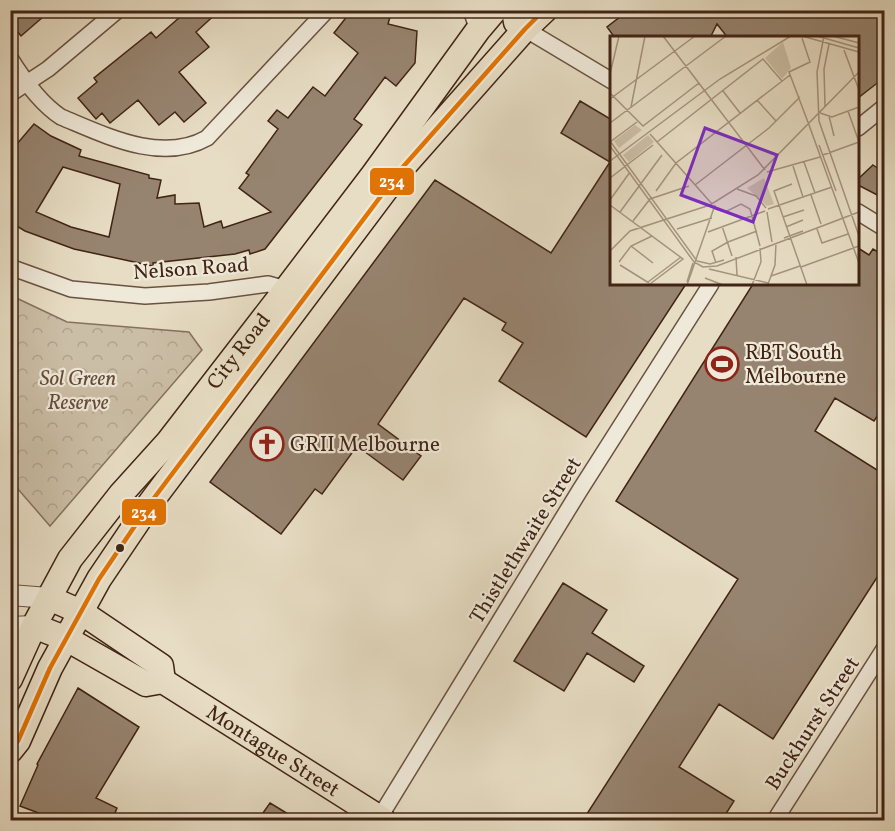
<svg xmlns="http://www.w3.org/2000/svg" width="895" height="831" font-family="Vollkorn,serif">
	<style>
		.forest { fill: url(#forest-crowns); stroke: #86715e; stroke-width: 1.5 }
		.building { fill: #978470; stroke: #412415; stroke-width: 1.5; fill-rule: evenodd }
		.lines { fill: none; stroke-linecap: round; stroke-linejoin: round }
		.minor-casing { stroke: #6a5241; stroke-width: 18 }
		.tertiary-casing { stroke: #6a5241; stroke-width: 22 }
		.primary-casing { stroke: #412415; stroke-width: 27 }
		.minor { stroke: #efe9d9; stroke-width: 15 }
		.tertiary { stroke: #efe9d9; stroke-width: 20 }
		.primary { stroke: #e7ddc4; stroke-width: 24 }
		.bus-1-casing { stroke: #efe9d9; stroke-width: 9 }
		.bus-1 { stroke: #e27403; stroke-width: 4.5 }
		.bus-dot { fill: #412415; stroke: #efe9d9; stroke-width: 2 }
		.labels { text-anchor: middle; stroke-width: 4.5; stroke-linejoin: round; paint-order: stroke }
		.street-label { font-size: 21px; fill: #412415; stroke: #efe9d9 }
		.poi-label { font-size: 21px; fill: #412415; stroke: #efe9d9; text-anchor: start }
		.park-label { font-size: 21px; font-style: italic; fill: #644a39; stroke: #efe9d9 }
		.inset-road { fill: none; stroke: #a5937e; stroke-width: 1.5 }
		.view { fill: #7b2cbf; fill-opacity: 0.15; stroke: #7b2cbf; stroke-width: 3 }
		.inset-edge { fill: none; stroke: #412415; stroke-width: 3 }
		.line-badge { stroke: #efe9d9; stroke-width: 2 }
		.badge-label { font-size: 16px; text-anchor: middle; font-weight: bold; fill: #fff }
	</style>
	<defs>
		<pattern id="forest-crowns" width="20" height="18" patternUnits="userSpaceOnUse" patternTransform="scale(1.5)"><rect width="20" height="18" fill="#cbbea6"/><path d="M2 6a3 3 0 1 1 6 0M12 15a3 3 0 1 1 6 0" fill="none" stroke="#b0a38e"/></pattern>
	</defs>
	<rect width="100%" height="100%" fill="#e7ddc4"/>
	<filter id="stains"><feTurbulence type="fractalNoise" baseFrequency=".00333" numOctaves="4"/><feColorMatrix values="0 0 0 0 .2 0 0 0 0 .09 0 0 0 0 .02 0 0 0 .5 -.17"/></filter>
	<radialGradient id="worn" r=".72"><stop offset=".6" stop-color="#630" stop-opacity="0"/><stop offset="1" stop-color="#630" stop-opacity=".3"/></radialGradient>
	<path class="forest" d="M10,295L67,322L189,332L202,350L50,526L11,481Z"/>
	<path class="building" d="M10,10H51L21,36L10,22Z
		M188,10H220L196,32L209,47L179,72L206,103L184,122L175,112L159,125L138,100L110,123L102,113L96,119L78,98L97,82L94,78L151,32L156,38Z
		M352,10H392L388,24L417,31L415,63L396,86L385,77L354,119L362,125L265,249L250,254L249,250L235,254L153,263V266L74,249L25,231L10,222V152L34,124L51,136L81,150L79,156L149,175V178L161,180L157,198L175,195V204L199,203L204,227L221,221L223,228L271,212L239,188L249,175L246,173L278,129L268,121L277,110L288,118L313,87L325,96L358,53L334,33ZM63,167L120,184L109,237L71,227L36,212Z
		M629,10H885V77L858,98V38H728L717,24L710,38H615L607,27Z
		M580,101L612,120V284H686L586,437L499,381L523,343L502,330L506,323L464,298L378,424L421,456L403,480L357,446L322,494L315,489L281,534L210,482L435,180L551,253L610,162L561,133Z
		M873,165L885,173V199L858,185V179Z
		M858,248L869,255L873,249L885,256V404L874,421L835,398L815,431L885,475V565L773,739L719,704L679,767L734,801L722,820H583L738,579L616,501L753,284H858Z
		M563,583L607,610L592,633L644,666L634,682L587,653L564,691L514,661Z
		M78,688L139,727L96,798L117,808L112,820H57L20,806L38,765L37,764Z
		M270,803L298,820H258Z"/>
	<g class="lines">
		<g class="minor-casing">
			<path id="minor" d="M471,10L478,30
				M525,29L612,81
				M10,58C23,79 41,104 61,117C105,135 161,164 207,138L327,10
				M10,94L48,69L118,10
				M858,128L884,107
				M858,212L884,228
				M10,267L71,289L145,296L209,292L268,284L293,291
				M378,820L580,490L711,284
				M775,820L884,649"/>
		</g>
		<g class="tertiary-casing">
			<path id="tertiary" d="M10,595L49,598
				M10,627L34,626"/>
		</g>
		<g class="primary-casing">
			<g id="primary">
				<path d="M514,10L516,22L525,29"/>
				<path d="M49,598L81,612L161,666L163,681"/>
				<path id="s1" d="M34,626L67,639L146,684L163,681L383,820"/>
				<path id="s2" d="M10,679L34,626L70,559L121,494L168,442L287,288L373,175L478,30L495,10"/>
				<path d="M10,751L18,741L50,668L99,579L151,502L402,168L525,29L545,10"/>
			</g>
		</g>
		<use href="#minor" class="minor"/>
		<use href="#tertiary" class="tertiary"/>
		<use href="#primary" class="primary"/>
		<g class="bus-1-casing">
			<path id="bus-1" d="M10,750L18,741L50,668L99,579L151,502L402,168L525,29L544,10"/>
		</g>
		<use href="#bus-1" class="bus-1"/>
	</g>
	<defs>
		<g id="stadium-ring" transform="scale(1.725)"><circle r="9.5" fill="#efe9d9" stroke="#8f2418" stroke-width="1.5"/><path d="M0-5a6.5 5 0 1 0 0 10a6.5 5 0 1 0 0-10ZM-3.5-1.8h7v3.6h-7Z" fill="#8f2418"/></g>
		<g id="church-ring" transform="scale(1.725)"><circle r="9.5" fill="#efe9d9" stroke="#8f2418" stroke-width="1.5"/><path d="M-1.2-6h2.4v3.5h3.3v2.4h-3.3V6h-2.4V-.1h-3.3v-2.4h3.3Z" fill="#8f2418"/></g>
	</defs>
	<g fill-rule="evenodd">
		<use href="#stadium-ring" x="722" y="364"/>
		<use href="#church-ring" x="267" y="444"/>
	</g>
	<circle class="bus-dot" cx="120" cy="548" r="5"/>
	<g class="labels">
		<g class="street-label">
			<text transform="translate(191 268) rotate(-4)" y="7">Nelson Road</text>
			<text dy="7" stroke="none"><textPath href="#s2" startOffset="402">City Road</textPath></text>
			<text transform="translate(525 540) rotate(-58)" y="7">Thistlethwaite Street</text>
			<text transform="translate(812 723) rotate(-57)" y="7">Buckhurst Street</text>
			<text dy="7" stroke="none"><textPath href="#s1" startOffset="274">Montague Street</textPath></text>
		</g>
		<g class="poi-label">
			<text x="745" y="359">RBT South<tspan x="745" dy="24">Melbourne</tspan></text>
			<text x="290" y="451">GRII Melbourne</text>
		</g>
		<g class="park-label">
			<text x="78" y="385">Sol Green<tspan x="78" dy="24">Reserve</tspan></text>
		</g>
	</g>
	<g transform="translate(610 36)">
		<rect width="249" height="249" fill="#e7ddc4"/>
		<path d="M173,6L181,32L172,43L155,22ZM25,89L32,94L9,112L4,105ZM38,99L44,106L19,126L13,119ZM154,142L164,168L157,170L137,152Z" fill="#cbbea6"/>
		<path class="inset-road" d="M53,0L155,134M192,0L249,16M207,0L249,12M214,0L207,36L209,85L249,200M223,0L249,7M192,2L200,26L179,36L199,89M234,14L249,54M0,38L9,0M113,55L130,77M0,57L33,90L89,47M0,63L85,0M147,64L166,85M215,70L214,33L219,8M21,71L35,0M238,75L249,106M210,77L222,81L249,71M219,80L224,100M0,87L116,0M199,89L249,227M40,98L102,168M0,105L87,225M0,106L27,86M47,106L153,23L172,45M209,109L226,155M0,110L84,226L93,231L107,230L249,176M213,119L249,106M0,125L110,43L181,0M194,126L205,157M183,130L193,161M157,136L210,121M0,142L43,109M182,148L164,155L197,249M85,149L159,92L190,61M127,153L146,160L156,172M46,155L66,127L180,39M201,159L211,188M0,164L20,136M0,169L73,223L40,248M105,173L115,176L131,168L140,173L150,210M158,173L222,151M10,176L52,119M157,176L162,206M173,181L194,174M23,185L40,163L79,150M112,190L122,220M176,191L193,184M67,193L102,182M207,193L212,207L238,198M98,196L155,175M174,202L193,195M118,206L147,195M21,210L43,227M0,215L20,195L100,169L148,139L249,36M126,221L127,239M87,225L100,228L114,224M9,226L21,210L42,200M106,227L102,215L118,206M10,229L39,247M191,231L249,210M99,233L158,247M161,240L190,230M95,242L113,249M38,246L71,221M77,246L83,227M158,248L165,229L166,207M77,249L105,169M142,249L151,226L150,212"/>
		<path class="view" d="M95,92L167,119L143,186L71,159Z"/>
		<rect width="249" height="249" class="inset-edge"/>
	</g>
	<g class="line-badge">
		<rect x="369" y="167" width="46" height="29" rx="6" fill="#e27403"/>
		<rect x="121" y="498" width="46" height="28" rx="6" fill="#e27403"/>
	</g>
	<g class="badge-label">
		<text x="392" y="187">234</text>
		<text x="144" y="518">234</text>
	</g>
	<rect width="895" height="831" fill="none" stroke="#e7ddc4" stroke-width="36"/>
	<rect x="12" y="12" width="871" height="807" fill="none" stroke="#412415" stroke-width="3"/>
	<rect x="18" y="18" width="859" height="795" fill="none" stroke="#412415" stroke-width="1.5"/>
	<rect width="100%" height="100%" filter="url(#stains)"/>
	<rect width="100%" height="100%" fill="url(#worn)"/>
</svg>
